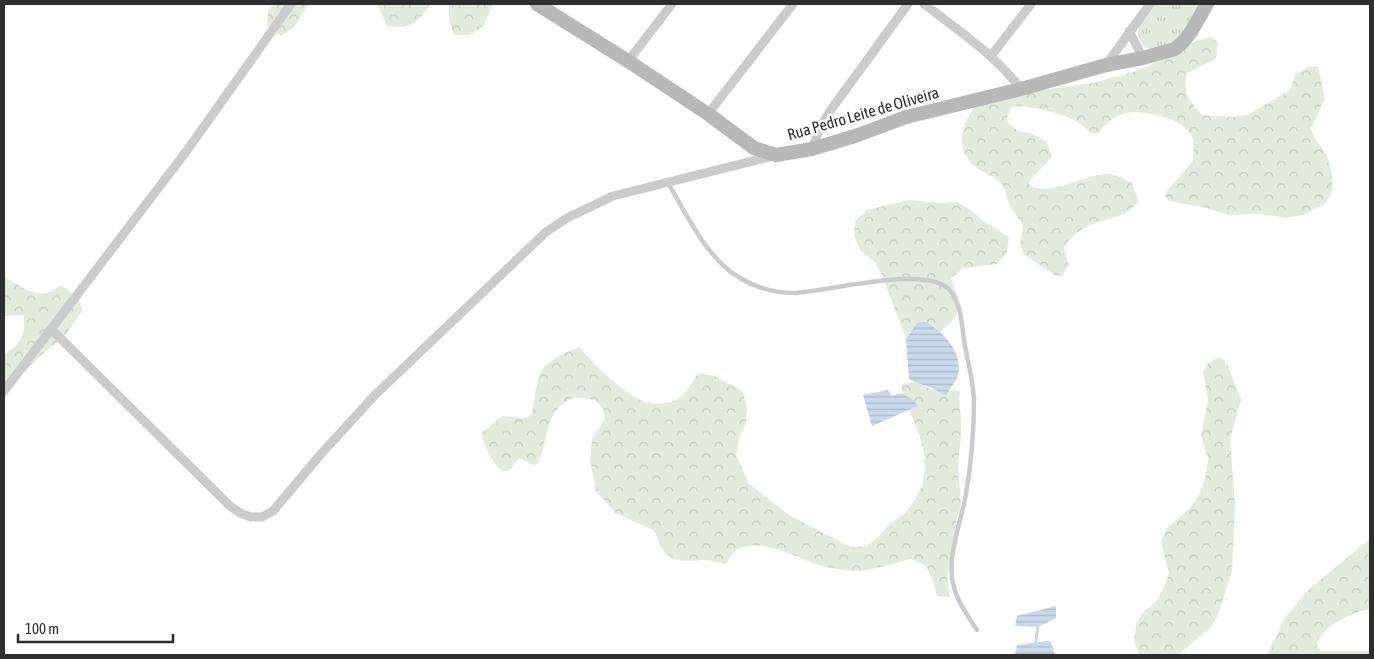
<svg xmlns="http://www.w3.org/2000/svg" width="1374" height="659" font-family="'Asap Condensed',sans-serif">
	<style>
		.grass { fill: url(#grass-tufts) }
		.forest { fill: url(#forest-crowns) }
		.water { fill: url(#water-rules) }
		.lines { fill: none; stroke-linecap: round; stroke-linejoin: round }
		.stream { stroke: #c9d8eb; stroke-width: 3 }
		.lane { stroke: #cbcbcb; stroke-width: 4.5 }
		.street { stroke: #cbcbcb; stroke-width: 9 }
		.secondary { stroke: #b8b8b8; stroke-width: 14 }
		.labels { text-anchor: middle; stroke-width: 5; stroke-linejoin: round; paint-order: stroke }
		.street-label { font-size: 16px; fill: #2e2e2e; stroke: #fff }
	</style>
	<defs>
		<pattern id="grass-tufts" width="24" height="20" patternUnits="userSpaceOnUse" patternTransform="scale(1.25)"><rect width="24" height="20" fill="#e2ebdc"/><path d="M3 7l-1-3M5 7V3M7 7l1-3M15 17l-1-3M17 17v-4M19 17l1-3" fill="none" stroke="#c2cabd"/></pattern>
		<pattern id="forest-crowns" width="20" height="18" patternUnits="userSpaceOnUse" patternTransform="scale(1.25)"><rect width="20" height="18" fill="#e2ebdc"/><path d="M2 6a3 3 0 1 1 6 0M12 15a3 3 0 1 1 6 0" fill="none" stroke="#c2cabd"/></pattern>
		<pattern id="water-rules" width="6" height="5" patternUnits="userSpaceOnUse" patternTransform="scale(1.25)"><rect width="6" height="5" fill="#c9d8eb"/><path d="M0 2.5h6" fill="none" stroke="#adbaca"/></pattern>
	</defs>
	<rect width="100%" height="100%" fill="#fff"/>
	<path class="grass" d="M1155,4H1204L1173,47L1151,51C1126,34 1142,22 1155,4Z"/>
	<path class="forest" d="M272,4H309L294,27L281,36L267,27L268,11Z
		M377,4H430C418,24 410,29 387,26Z
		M449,4H493L484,25L470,35H454L449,20Z
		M1212,37L1218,43L1216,59L1187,73C1183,94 1188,100 1202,115L1234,117L1249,114L1290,90L1295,75L1308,67L1318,66L1325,98L1311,128L1314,137L1327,156L1332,173V192L1325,204L1303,215L1286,218L1260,214L1229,215L1203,207L1169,201L1165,196L1167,191L1193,161C1193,154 1195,143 1192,137C1185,118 1139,108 1122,114C1112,118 1104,126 1097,134C1088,134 1082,123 1074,120C1055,111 1032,106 1012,106L1006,121L1018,131L1033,134L1047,142L1052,157L1030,180L1029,185C1049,198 1086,173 1109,174C1114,175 1120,177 1124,178L1125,180L1132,183L1139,202C1134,206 1129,211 1124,214C1101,223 1076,224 1064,248L1069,265L1062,276L1054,275L1024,254L1020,245L1023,224C1018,218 1013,211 1009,204C1007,199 1006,191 1003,186C998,177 982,173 974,166C955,150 961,124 975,107L1035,91L1093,83L1133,72L1148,66L1195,41Z
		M909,200L941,203L957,202L971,210L982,220L1009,237L1007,252L997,264L964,268L951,278C954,287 960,300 958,309C953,329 925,340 910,349L882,275L874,261L861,251L854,237L855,221L867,210Z
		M4,277C24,287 39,304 60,285L75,295L83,309L65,336L40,356L4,393V354C22,343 25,336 24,315L4,316Z
		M580,347C591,363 627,396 645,402C654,405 668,404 676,400C685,396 693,381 698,373L715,376L743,392L747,408L746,423L739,438L736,455L749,484L789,515L851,547L867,546L879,536L890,523L904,514L914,501L922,486L925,469L924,453L920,437L902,390V384L917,382L931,389L960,391C958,406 962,419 961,434C961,445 958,457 958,469C958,486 965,501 957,518L947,581L950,597L937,596L933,581L926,566L911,559C897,562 881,568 866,570C856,572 842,570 831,568C805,564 764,535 738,549C733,552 729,560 726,564C719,563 713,561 706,560C691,560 674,565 663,550C658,544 658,536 653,530L615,513L596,491L590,460L592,439L605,419L603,409L595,400L574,397C570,400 564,403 560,406C545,421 547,445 538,463L534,465L520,458C514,461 515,467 510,470C497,478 483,442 481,433L503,416L524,418L530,416C536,404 534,390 539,377C545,360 565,353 580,347Z
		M1218,358L1224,360L1228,366L1241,400L1230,439L1235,506L1232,571L1219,612L1212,626L1178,655H1139L1134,641L1136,625L1143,612L1156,602L1164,588L1169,573L1161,542L1167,528L1191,507L1200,493L1205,478L1208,459L1201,435L1208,400L1203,372L1208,363Z
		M1370,539V609C1354,611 1315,629 1317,648L1321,651H1370V655H1267L1285,618L1308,590Z"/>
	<path class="water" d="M925,322C943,331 963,352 958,375C957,381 949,388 947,395C941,394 937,390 932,388C924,385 917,383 909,379L906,340L917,323Z
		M888,390L892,396L901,393L913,400L918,406L872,426L863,395Z
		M1056,606V618L1038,627L1015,626L1017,616Z
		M1047,641L1051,642L1055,655H1015L1017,645Z"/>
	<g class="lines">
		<path class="stream" d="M1035,646L1038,627"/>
		<path class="lane" d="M668,183C686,213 706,257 737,276C754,287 774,293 794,293C827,292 933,262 952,293C961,307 962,324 964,340C967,359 973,380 974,400C974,430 971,464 966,494C961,522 947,556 953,583C956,600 968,616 977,630"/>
		<path class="street" d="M924,4C958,30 995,55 1021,89
			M1129,31L1143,58
			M991,56L1031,4
			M628,61L672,4
			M1106,65L1150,4
			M708,114L793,4
			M812,149L820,128L830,111L908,4
			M52,330L230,506L242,514L251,517H262L273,511L321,454L374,396L546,232L567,218L613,196L773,156
			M4,391L188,149L291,4"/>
		<path class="secondary" d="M537,4L628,61L708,114L754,148L776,155L812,149L858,135L906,117L1021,89L1106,65L1143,58L1175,49L1182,43L1191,32L1207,4"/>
	</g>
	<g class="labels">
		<g class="street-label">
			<text transform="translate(863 113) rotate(-16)" y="6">Rua Pedro Leite de Oliveira</text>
		</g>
	</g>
	<rect width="1374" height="659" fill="none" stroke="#2e2e2e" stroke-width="10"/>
	<path d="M18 634v8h155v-8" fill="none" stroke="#2e2e2e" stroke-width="2.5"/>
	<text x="25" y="634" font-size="15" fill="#2e2e2e" stroke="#ffffff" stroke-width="4" paint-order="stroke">100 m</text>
</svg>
